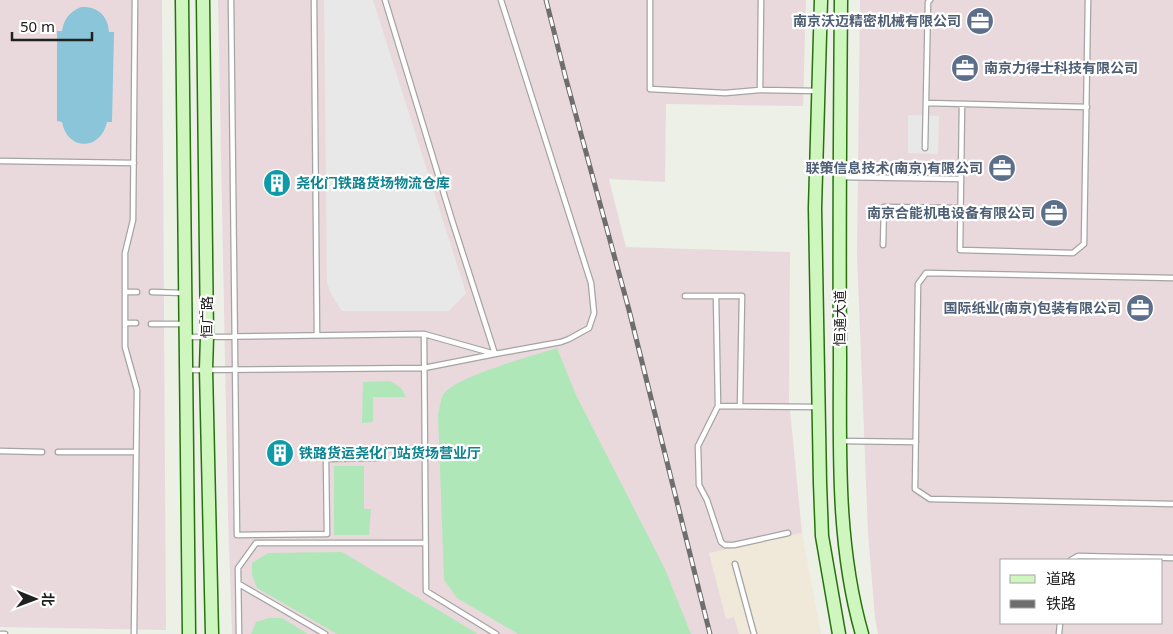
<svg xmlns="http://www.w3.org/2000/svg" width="1173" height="634" font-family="'Noto Sans','Noto Sans SC',sans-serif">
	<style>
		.commercial { fill: #f0e8d8 }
		.industrial { fill: #e9d9dc; fill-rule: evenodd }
		.grass { fill: #b0e7b9 }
		.pitch { fill: #8ac5da }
		.parking { fill: #e8e8e8 }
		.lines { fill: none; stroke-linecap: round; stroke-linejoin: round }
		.lane-casing { stroke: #a4a4a4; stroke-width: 7 }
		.secondary-casing { stroke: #24730b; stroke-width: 15 }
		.lane { stroke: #fff; stroke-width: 4.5 }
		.secondary { stroke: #cff6bf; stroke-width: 12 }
		.rail-casing { stroke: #6e6e6e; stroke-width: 5 }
		.rail { stroke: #fff; stroke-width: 3; stroke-dasharray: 9; stroke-linecap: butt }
		.labels { text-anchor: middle; stroke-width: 4.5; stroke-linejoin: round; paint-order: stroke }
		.service-label { font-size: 14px; font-weight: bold; fill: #4e5e75; stroke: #fff; text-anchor: end }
		.culture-label { font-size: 14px; font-weight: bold; fill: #0d838f; stroke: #fff; text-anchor: start }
		.street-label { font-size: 14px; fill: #202020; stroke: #fff }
	</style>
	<rect width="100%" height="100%" fill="#edf0e7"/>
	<path class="commercial" d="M802,533L821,634H739L734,617L726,619L709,553Z"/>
	<path class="industrial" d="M0,0H162L166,630L0,627Z
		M218,0H806L803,106L666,104L665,182L609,179L626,247L790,252L789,400L802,533L709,553L726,619L734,617L739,634H232L228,515Z
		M860,0H1173V634H878L875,618L868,533L857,255ZM1002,560H1162V623H1002Z"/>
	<path class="grass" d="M557,348L577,397L665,569L691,634H518L457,598L444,580L438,414C440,409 440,400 443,395C453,377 535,355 557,348Z
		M390,381L401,388L406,397H373V422L362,423L363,382Z
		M334,466H364V509H371L369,535H334Z
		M342,552L478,634H337L257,588L252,575V563L268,553Z
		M269,618H282L308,634H251L256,622Z"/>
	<path class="pitch" d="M81,7C98,6 108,16 109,32H114L112,122H107C101,151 67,151 62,122L57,121V31H62C64,19 69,12 81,7Z"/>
	<path class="parking" d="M324,0H373L466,293L449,311H342L331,294L327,282Z
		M908,115L939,116L938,154L908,153Z"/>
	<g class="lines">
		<g class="lane-casing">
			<path id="lane" d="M231,0L237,535L327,534L326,459L378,458
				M314,0L317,335
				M650,0V89L725,93L760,90L817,91
				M760,90L761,0
				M926,103L1087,107
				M962,104L960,250L1073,253L1084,244L1088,0
				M925,148L928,2L930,0
				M0,161L134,163
				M841,177L961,179
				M883,245L884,207L960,208
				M1173,278L926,273L918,284L915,489L930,499L1173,504
				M125,292H137
				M152,292L184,293
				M685,296H742L740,406
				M716,296L718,406L698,446L699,485L707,500L721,542L725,545H734L788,533
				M125,323H136
				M151,324H184
				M424,334L426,591L496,634
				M187,337L424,334L495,354L561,342L569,339L589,328L594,313L591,283L501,0
				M188,370L424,368L495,354L451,217L385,0
				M718,406L817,407
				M842,441L916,442
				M0,451L42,452
				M58,452H136
				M1071,560L1078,556L1173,558
				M735,564L754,634
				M239,584L325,634
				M0,634H5
				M134,634L137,390L125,347V253L133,220L135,0
				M239,634L238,568L256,543H424
				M1059,634L1060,623"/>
		</g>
		<g class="secondary-casing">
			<path id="secondary" d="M182,0L189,634
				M203,0L207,337L206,369L212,634
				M821,0L815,208L820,483L822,536L839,634
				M841,0C840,119 839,237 840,356C840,449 836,543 862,634"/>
		</g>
		<use href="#lane" class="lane"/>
		<use href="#secondary" class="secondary"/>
		<g class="rail-casing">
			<path id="rail" d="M546,0L566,79L629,310L710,634"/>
		</g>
		<use href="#rail" class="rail"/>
	</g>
	<defs>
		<g id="office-disc" transform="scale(1.4375)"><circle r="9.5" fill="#5c6f8a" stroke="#fff"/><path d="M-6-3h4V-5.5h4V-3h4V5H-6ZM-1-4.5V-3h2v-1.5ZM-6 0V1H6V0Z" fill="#fff"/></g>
		<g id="building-disc" transform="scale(1.4375)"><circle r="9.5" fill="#0f9aa8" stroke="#fff"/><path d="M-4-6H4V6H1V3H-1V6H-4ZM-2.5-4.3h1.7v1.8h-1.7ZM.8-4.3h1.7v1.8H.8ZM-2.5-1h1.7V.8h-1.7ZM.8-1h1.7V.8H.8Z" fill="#fff"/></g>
	</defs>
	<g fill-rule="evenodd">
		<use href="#office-disc" x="980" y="21"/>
		<use href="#office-disc" x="965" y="68"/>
		<use href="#office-disc" x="1002" y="168"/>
		<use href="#building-disc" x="277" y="183"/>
		<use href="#office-disc" x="1054" y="213"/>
		<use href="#office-disc" x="1140" y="308"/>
		<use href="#building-disc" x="280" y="453"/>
	</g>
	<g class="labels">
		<g class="service-label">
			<text x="961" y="26">南京沃迈精密机械有限公司</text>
			<text x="984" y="73" text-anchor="start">南京力得士科技有限公司</text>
			<text x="983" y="173">联策信息技术(南京)有限公司</text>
			<text x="1035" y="218">南京合能机电设备有限公司</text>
			<text x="1121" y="313">国际纸业(南京)包装有限公司</text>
		</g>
		<g class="culture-label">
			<text x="296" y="188">尧化门铁路货场物流仓库</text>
			<text x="299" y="458">铁路货运尧化门站货场营业厅</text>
		</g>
		<g class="street-label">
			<text transform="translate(207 317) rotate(-90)" y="5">恒广路</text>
			<text transform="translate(840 318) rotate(-90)" y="5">恒通大道</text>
		</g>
	</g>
	<rect x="1000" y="559" width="162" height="65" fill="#ffffff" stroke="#a6a6a6"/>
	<rect x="1010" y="575" width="25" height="8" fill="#cff6bf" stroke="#a6a6a6"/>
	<text x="1046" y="584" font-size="15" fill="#202020">道路</text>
	<rect x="1010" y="600" width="25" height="8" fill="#6e6e6e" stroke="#a6a6a6"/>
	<text x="1046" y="609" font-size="15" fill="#202020">铁路</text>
	<g transform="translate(35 599) rotate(91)" stroke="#ffffff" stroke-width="4" paint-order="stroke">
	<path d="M0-4L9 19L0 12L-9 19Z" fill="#202020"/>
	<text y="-8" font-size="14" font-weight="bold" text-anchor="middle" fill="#202020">北</text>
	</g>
	<path d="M12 32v8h80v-8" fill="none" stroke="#202020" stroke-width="2.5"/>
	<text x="20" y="32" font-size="15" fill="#202020" stroke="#ffffff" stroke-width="4" paint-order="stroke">50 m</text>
</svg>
